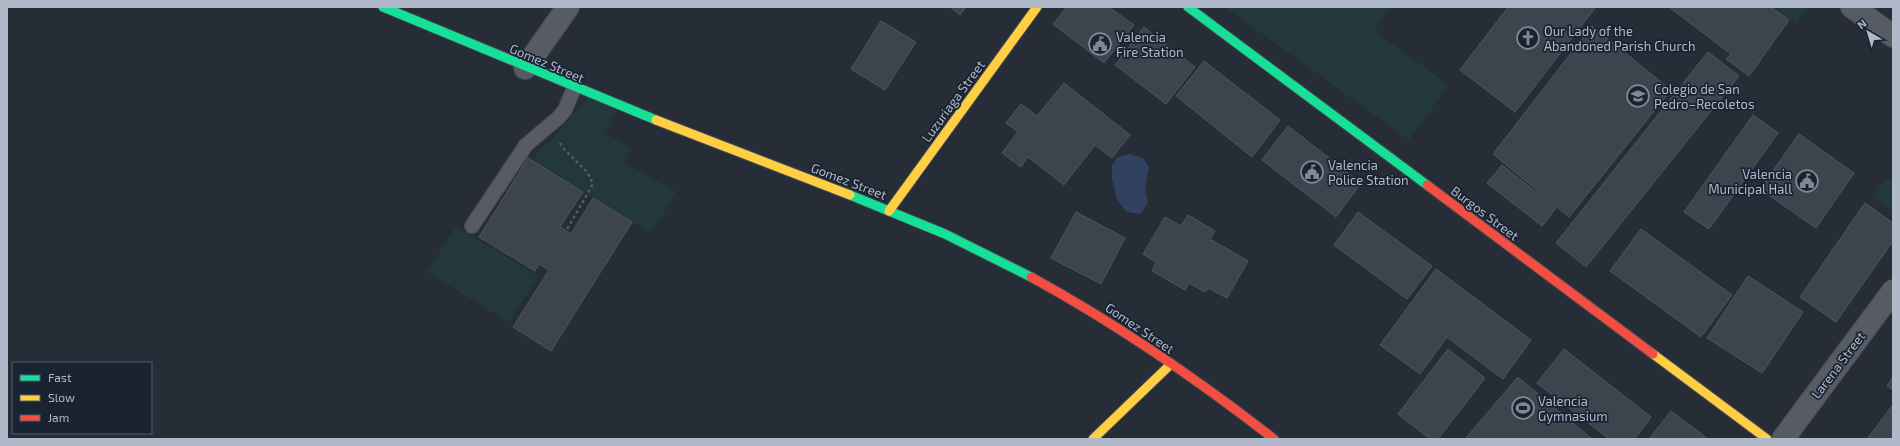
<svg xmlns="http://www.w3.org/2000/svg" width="1900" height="446" font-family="'Exo 2',sans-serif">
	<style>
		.green { fill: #23383d }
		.water { fill: #304260 }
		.building { fill: #3e444d; stroke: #4f555f }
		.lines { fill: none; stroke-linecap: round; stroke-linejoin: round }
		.lane-casing { stroke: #444850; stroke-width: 16 }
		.street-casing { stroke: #444850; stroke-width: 24 }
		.fast-casing { stroke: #444850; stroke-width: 11 }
		.slow-casing { stroke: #444850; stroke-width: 11 }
		.jam-casing { stroke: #444850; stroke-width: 11 }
		.path { stroke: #545b62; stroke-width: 2.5; stroke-dasharray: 3 3; stroke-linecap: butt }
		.lane { stroke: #575c64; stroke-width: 14 }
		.street { stroke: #575c64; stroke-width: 22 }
		.fast { stroke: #16e098; stroke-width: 9 }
		.slow { stroke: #ffcf43; stroke-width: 9 }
		.jam { stroke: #f24e42; stroke-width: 9 }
		.labels { text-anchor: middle; stroke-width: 3.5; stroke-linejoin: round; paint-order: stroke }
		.poi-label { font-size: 13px; fill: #b0b9c9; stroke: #1a2332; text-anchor: start }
		.street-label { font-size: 13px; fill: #b0b9c9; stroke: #1a2332 }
	</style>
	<rect width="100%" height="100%" fill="#262d37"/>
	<path class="green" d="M1225,7H1391L1374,31L1449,85L1409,140Z
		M1774,7H1808L1796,24Z
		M590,95L619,107L604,132L631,148L624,162L676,192L651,233L533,160L542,147L550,141Z
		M1893,177V212L1874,198C1878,188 1883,182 1893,177Z
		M456,226L538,276L509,322L427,272Z"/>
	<path class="water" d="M1130,154L1143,158L1149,167L1145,189L1148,203L1140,214L1127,212L1117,200L1112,179V165L1118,157Z"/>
	<path class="building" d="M950,7H966L960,15Z
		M1067,7H1109L1134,25L1104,63L1053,24Z
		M1508,7H1596L1515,112L1460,70Z
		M1669,7H1771L1789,20L1749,76L1726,59L1731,54Z
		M881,21L916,42L885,90L851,69Z
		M1592,26L1671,90L1569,217L1493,154Z
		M1144,27L1195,67L1166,104L1115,65Z
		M1708,52L1739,76L1586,267L1556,243Z
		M1204,61L1280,120L1252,157L1176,96Z
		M1064,83L1130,135L1112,158L1095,145L1064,185L1028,157L1021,167L1002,153L1018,132L1006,123L1021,104L1037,116Z
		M1753,115L1778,133L1709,229L1684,212Z
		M1288,126L1361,183L1336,217L1262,160Z
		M1799,134L1854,173L1816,228L1760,189Z
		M528,158L583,192L560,227L571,234L593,198L632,222L551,351L513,327L549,270L539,264L535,271L479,237Z
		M1502,165L1556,208L1542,226L1487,183Z
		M1865,203L1893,223V241L1836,322L1800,297Z
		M1076,212L1125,238L1101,284L1051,258Z
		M1358,212L1432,266L1407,299L1334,245Z
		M1188,215L1215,231L1210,239L1248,261L1227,298L1208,288L1205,292L1189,283L1185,290L1152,271L1156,262L1143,254L1165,217L1181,226Z
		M1641,229L1732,295L1701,337L1610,271Z
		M1436,269L1531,340L1503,379L1447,337L1420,374L1380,345Z
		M1748,276L1803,312L1762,373L1707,338Z
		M1448,349L1485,378L1438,439H1430L1398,414Z
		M1564,349L1651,417L1635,439H1609L1537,383Z
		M1518,377L1592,439H1465Z
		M1893,377V390L1887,386Z
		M1892,406L1893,439H1867Z
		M1671,411L1708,439H1649Z"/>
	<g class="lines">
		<g class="lane-casing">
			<path id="lane" d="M472,226L526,145L558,118L565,110L574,88"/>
		</g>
		<g class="street-casing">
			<path id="street" d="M1852,7L1893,36
				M525,68L568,7
				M1783,439L1893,291"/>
		</g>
		<g class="fast-casing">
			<path id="fast" d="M383,7L656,120
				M1188,7L1427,185
				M850,195L945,234L1031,277"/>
		</g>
		<g class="slow-casing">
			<path id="slow" d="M656,120L850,195
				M889,211L1037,7
				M1653,354L1767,439
				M1093,439L1171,364"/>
		</g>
		<g class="jam-casing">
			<path id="jam" d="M1427,185L1653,354
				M1031,277C1117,324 1197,379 1274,439"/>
		</g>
		<path class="path" d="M560,143L562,147L588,173L593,184L566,231"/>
		<use href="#lane" class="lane"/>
		<use href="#street" class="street"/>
		<use href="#fast" class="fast"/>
		<use href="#slow" class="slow"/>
		<use href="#jam" class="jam"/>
	</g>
	<defs>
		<g id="church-ring" transform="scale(1.15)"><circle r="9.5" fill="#1a2332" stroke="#808896" stroke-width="1.5"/><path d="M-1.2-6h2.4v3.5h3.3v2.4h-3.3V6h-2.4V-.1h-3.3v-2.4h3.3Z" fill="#808896"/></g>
		<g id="civic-ring" transform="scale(1.15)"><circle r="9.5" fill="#1a2332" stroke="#808896" stroke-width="1.5"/><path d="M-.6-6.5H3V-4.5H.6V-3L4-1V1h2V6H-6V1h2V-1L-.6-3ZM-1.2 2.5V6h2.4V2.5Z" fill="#808896"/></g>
		<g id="school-ring" transform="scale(1.15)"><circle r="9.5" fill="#1a2332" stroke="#808896" stroke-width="1.5"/><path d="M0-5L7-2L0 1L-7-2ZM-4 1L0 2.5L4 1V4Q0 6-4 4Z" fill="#808896"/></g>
		<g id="stadium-ring" transform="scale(1.15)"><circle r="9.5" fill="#1a2332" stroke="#808896" stroke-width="1.5"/><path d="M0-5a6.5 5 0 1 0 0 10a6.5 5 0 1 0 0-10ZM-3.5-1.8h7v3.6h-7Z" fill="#808896"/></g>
	</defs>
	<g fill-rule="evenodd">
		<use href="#church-ring" x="1528" y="38"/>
		<use href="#civic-ring" x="1100" y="44"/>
		<use href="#school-ring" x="1638" y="96"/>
		<use href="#civic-ring" x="1312" y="172"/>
		<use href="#civic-ring" x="1807" y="181"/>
		<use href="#stadium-ring" x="1523" y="408"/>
	</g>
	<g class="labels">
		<g class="poi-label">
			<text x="1544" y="36">Our Lady of the<tspan x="1544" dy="15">Abandoned Parish Church</tspan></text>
			<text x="1116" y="42">Valencia<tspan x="1116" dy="15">Fire Station</tspan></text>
			<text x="1654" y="94">Colegio de San<tspan x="1654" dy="15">Pedro–Recoletos</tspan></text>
			<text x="1328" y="170">Valencia<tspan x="1328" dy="15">Police Station</tspan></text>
			<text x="1792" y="179" text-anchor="end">Valencia<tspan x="1792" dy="15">Municipal Hall</tspan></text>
			<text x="1538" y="406">Valencia<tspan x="1538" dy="15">Gymnasium</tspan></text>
		</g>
		<g class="street-label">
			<text transform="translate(547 63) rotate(23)" y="5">Gomez Street</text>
			<text transform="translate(953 101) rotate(-54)" y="5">Luzuriaga Street</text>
			<text transform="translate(849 181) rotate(21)" y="5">Gomez Street</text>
			<text transform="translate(1485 213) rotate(37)" y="5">Burgos Street</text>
			<text transform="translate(1140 328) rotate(34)" y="5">Gomez Street</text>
			<text transform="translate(1838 365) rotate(-53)" y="5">Larena Street</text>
		</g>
	</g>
	<rect width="1900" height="446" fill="none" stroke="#b0b9c9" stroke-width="16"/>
	<rect x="12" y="362" width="140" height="72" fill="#1a2332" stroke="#565f6e"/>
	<rect x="20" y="375" width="20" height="6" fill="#16e098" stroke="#565f6e"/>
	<text x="48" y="382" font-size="12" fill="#b0b9c9">Fast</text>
	<rect x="20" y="395" width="20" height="6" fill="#ffcf43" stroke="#565f6e"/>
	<text x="48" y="402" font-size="12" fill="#b0b9c9">Slow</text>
	<rect x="20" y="415" width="20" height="6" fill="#f24e42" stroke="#565f6e"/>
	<text x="48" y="422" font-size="12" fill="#b0b9c9">Jam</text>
	<g transform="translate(1868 32) rotate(322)" stroke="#1a2332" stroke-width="3" paint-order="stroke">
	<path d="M0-3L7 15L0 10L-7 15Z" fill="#b0b9c9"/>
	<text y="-6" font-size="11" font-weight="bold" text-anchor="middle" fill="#b0b9c9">N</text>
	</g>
</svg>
